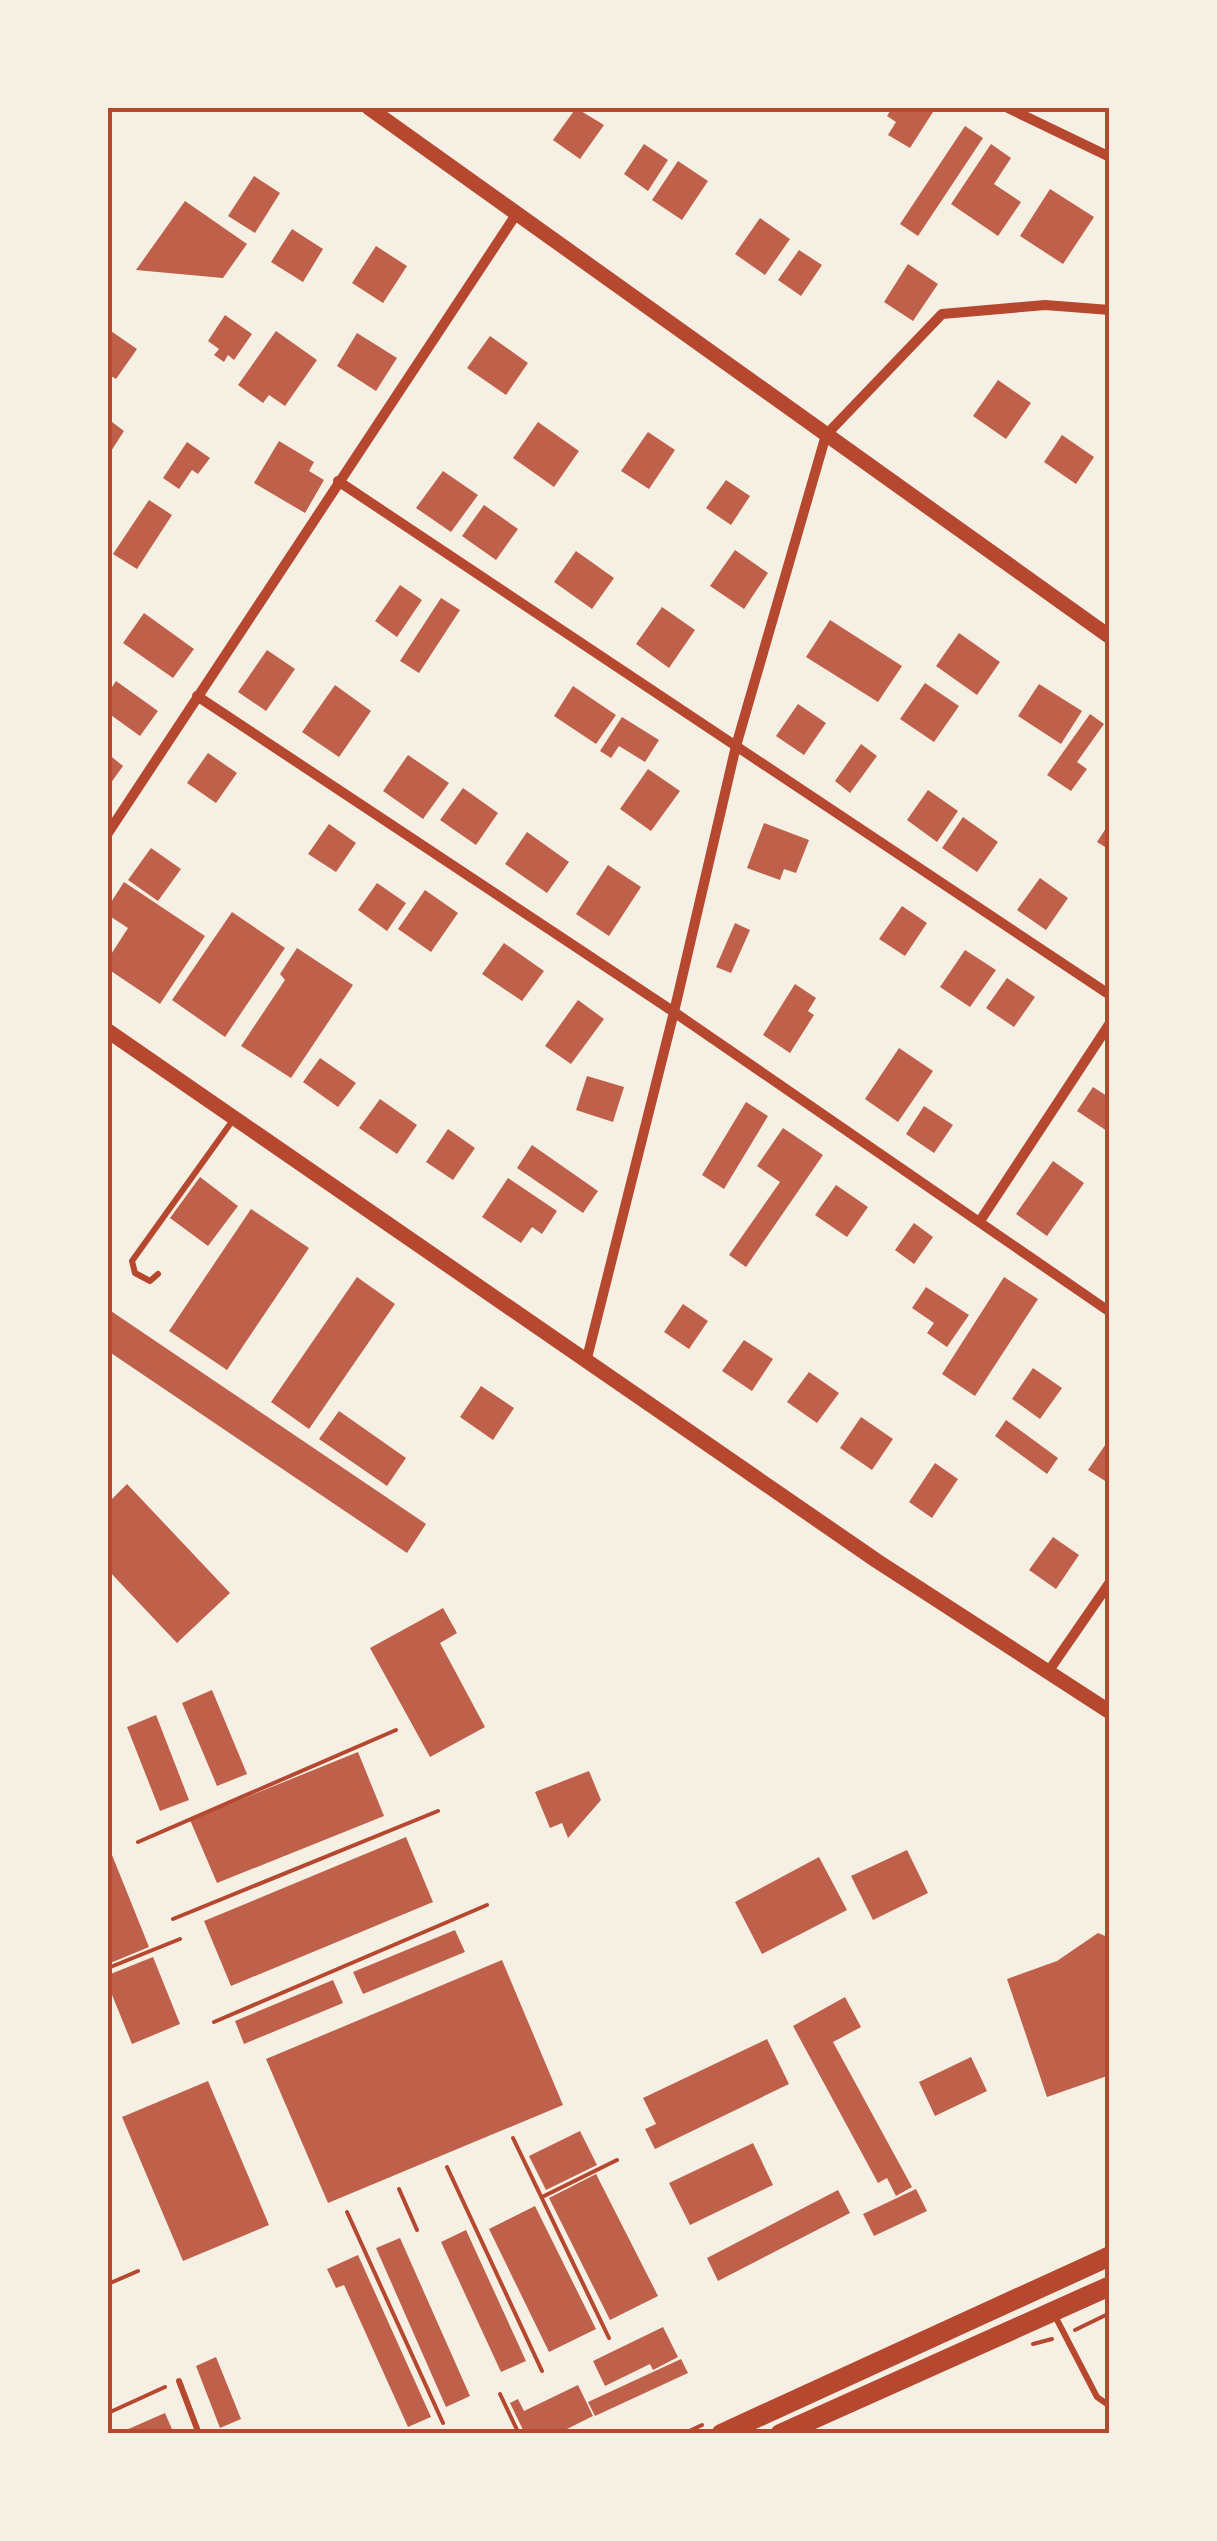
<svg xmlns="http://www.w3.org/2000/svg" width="1217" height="2541" font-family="'PT Sans',sans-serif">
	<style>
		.building { fill: #bf614a }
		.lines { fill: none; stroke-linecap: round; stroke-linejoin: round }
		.path { stroke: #b5482f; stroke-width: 4 }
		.service { stroke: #b5482f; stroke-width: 6 }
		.minor { stroke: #b5482f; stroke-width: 10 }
		.tertiary { stroke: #b5482f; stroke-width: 15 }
		.primary { stroke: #b5482f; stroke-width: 20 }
		.neatline { fill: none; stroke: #b5482f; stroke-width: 4 }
	</style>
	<rect width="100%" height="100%" fill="#f6efe4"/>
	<path class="building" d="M576,108L604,125L580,159L553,140Z
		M892,108H926L933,112L910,148L888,135L896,122L887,116Z
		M965,126L983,138L918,236L900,224Z
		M644,144L668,160L648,191L624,174Z
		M991,144L1011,158L994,184L1021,202L998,236L951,204Z
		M678,161L708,181L682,220L652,200Z
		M254,176L280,193L255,233L228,216Z
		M1050,189L1094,217L1063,264L1020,236Z
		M185,201L247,244L223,278L136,270Z
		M760,218L790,239L765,275L735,254Z
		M292,229L323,249L303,282L271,262Z
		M376,246L407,266L383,303L352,283Z
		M799,250L822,265L801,296L778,280Z
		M908,264L938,284L913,321L884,302Z
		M225,315L252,334L234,360L228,355L224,362L214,355L219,349L208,341Z
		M108,329L137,349L116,379L108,374Z
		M276,331L317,360L285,406L269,395L263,403L238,385Z
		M357,333L397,358L376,391L337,366Z
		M490,336L528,363L506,395L467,368Z
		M998,380L1031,403L1006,439L973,416Z
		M108,419L124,431L108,456Z
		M538,422L579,451L554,487L513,458Z
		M648,432L675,450L649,489L621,471Z
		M1062,435L1094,457L1076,484L1044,462Z
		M279,441L314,462L309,471L324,480L305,513L254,483Z
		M187,442L210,458L198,474L192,470L179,489L163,478Z
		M443,471L478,495L451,532L416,508Z
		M726,480L750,496L731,525L706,508Z
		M149,500L172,515L137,569L113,554Z
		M484,505L518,529L496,560L462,536Z
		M735,550L768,573L744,609L710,586Z
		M576,551L614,578L592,609L554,582Z
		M400,585L422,600L397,637L375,621Z
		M441,598L460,610L419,673L400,661Z
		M662,607L695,630L669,668L636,644Z
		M144,613L194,649L173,678L123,643Z
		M830,620L902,666L878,702L806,657Z
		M959,633L1000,662L977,695L936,666Z
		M267,650L295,669L266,711L238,692Z
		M116,681L158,711L140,736L108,713V693Z
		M925,683L959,706L934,742L900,719Z
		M1039,684L1082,711L1061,744L1018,716Z
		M335,685L371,711L339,757L302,732Z
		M573,686L616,715L596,744L554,716Z
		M798,704L826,723L804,755L776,736Z
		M1090,714L1104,724L1077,762L1087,769L1071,791L1047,775Z
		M622,717L659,740L645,762L619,746L611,758L600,751Z
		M861,744L877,756L850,793L835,781Z
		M208,753L237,773L216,803L187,783Z
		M108,754L123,766L108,787Z
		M408,755L449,783L423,819L383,791Z
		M648,769L680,791L651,831L620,809Z
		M463,788L498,813L476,845L440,820Z
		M928,790L958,811L937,842L907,820Z
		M963,817L998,842L977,872L942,848Z
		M1110,822V850L1097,842Z
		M764,823L809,840L796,873L784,869L780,880L747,868Z
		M329,824L356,843L336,872L308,854Z
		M527,832L569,862L547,893L505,864Z
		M151,848L181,869L158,901L128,880Z
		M608,865L641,887L609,936L576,914Z
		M1040,878L1068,898L1046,930L1017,910Z
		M124,882L205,936L160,1004L108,969V959L128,928L108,915V907Z
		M377,883L406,903L387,931L358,910Z
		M425,890L458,913L431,952L398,929Z
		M902,906L927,923L905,956L879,939Z
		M232,912L285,948L225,1037L172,1000Z
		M735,923L750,930L731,973L716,967Z
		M504,943L544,971L522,1001L482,974Z
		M297,948L353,985L291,1078L241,1046L285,980L280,974Z
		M965,950L996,970L970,1007L940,987Z
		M1007,978L1035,997L1014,1027L986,1008Z
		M795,984L816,998L808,1011L814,1015L790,1053L763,1035Z
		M578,1000L604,1019L571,1064L545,1046Z
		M899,1048L933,1071L898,1122L865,1099Z
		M320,1058L356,1083L338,1107L303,1082Z
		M587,1076L624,1087L613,1122L576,1110Z
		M1093,1087L1110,1098V1133L1077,1111Z
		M380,1099L417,1125L397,1154L359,1128Z
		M746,1102L768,1116L724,1189L702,1175Z
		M924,1106L953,1125L934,1153L906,1134Z
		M783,1128L823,1155L746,1267L729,1255L780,1182L757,1166Z
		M448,1129L475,1148L453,1180L426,1162Z
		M532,1145L598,1191L583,1213L517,1168Z
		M1053,1161L1084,1183L1047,1236L1016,1214Z
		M200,1177L238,1206L208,1246L170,1218Z
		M508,1178L557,1211L542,1234L532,1227L521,1243L482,1217Z
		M836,1185L868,1207L847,1237L815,1215Z
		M251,1209L309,1248L227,1370L169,1331Z
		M914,1223L933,1237L914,1264L895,1250Z
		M357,1277L395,1304L309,1429L271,1402Z
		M1004,1277L1038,1299L975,1396L942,1374Z
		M926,1287L969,1315L947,1347L927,1333L934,1323L912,1308Z
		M683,1304L708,1321L689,1349L664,1332Z
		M108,1309L426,1524L407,1553L108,1351Z
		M744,1340L773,1359L752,1391L722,1371Z
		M1033,1368L1062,1388L1040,1419L1012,1399Z
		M809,1372L839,1393L817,1423L787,1402Z
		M481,1386L514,1408L493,1440L460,1417Z
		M339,1411L406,1458L387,1486L319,1439Z
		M861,1417L893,1439L872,1470L840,1448Z
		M1006,1420L1058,1458L1047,1474L995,1436Z
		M1110,1438V1484L1088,1470Z
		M935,1463L958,1479L932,1518L909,1502Z
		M127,1484L230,1593L177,1643L108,1570V1503Z
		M1053,1537L1079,1555L1056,1589L1029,1570Z
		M443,1608L457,1633L440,1643L485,1727L430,1757L370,1648Z
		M212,1690L247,1774L217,1786L182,1703Z
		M156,1715L189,1800L160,1811L127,1727Z
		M358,1752L384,1816L217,1883L190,1820Z
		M589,1771L601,1800L568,1838L562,1823L550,1828L535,1792Z
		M406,1837L433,1902L231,1986L204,1921Z
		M108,1845L149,1947L108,1964Z
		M907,1850L928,1893L873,1920L851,1876Z
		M819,1857L847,1910L762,1954L735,1902Z
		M455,1930L465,1952L363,1994L353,1972Z
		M1098,1933L1110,1938V2075L1047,2097L1007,1979L1057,1961Z
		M153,1957L180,2024L132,2044L108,1985V1975Z
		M502,1960L563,2105L328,2203L266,2059Z
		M333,1980L343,2003L244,2044L235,2021Z
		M845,1997L861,2027L833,2042L912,2187L896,2196L887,2178L878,2183L793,2026Z
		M767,2039L789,2084L655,2149L645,2129L656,2124L643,2098Z
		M971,2057L987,2091L935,2116L919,2082Z
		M208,2081L269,2225L183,2261L122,2117Z
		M580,2131L597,2165L546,2190L529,2156Z
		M753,2143L773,2185L690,2225L669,2183Z
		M596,2174L658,2296L610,2320L549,2198Z
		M916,2189L927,2211L874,2236L863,2214Z
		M838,2190L850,2213L718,2281L707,2258Z
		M535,2206L596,2329L549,2352L489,2229Z
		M466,2230L526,2361L501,2372L441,2242Z
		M400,2238L470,2396L446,2407L376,2248Z
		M358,2255L431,2417L408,2427L344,2285L336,2288L327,2269Z
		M663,2327L678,2357L653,2370L650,2364L605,2386L593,2361Z
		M216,2357L241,2419L220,2428L196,2366Z
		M681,2359L688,2373L595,2416L588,2402Z
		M578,2385L593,2416L557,2434H525L510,2403L518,2399L524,2411Z
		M165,2413L174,2434H117Z"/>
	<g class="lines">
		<path class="path" d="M138,1842L396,1730
			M173,1919L438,1811
			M108,1968L180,1939
			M214,2022L487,1905
			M513,2138L609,2338
			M447,2167L542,2371
			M399,2189L417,2230
			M542,2197L617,2160
			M347,2212L443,2423
			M108,2284L138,2271
			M1075,2330L1110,2313
			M1033,2344L1052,2339
			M500,2394L519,2434
			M108,2413L165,2387
			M683,2434L702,2425"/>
		<path class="service" d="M158,1274L150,1281L135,1273L132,1261L233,1120
			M1054,2314L1097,2397L1110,2406
			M179,2381L199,2434"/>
		<path class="minor" d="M1008,108L1110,157
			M338,481L1110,995
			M197,696L674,1012L1110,1312
			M108,833L517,213
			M980,1221L1110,1023
			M586,1362L674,1012L736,746L826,435L942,314L1045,305L1110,310
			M1048,1672L1110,1582"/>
		<path class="tertiary" d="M369,108L1110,637
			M108,1031L877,1561L1110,1712"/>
		<path class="primary" d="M721,2434L1110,2256
			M780,2434L1110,2286"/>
	</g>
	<rect width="1217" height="2541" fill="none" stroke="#f6efe4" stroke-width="220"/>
	<rect x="110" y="110" width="997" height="2321" class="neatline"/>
</svg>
